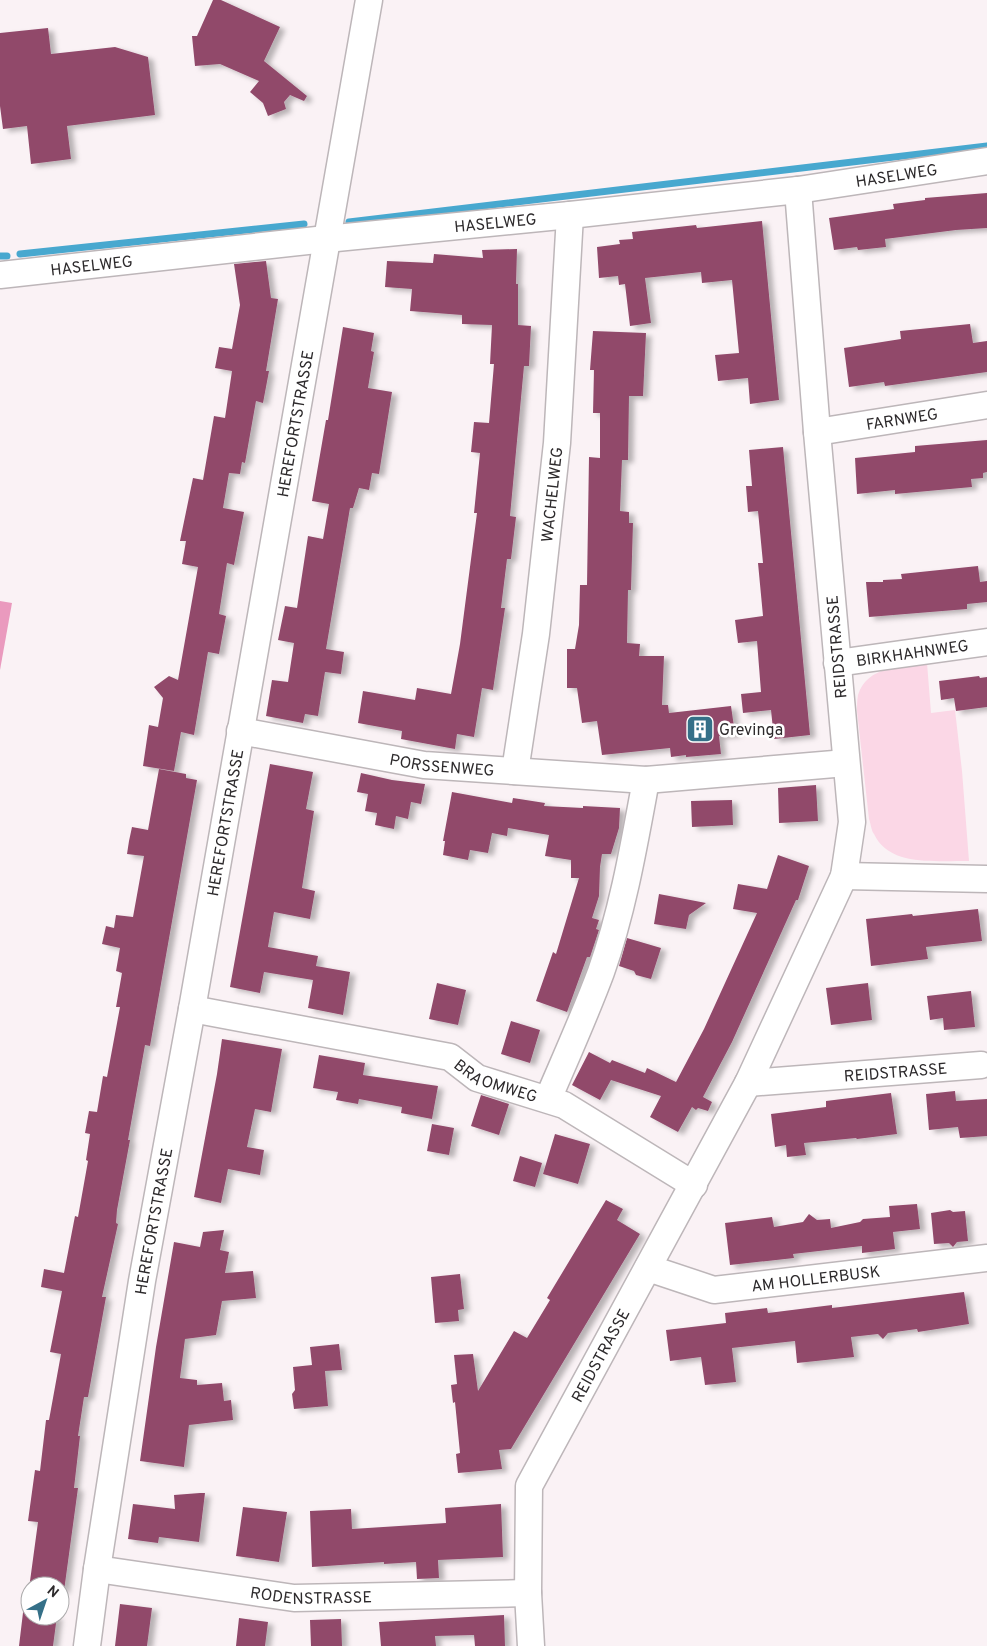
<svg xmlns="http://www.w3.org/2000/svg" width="987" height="1646" font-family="Overpass,sans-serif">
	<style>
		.green { fill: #fbd7e6 }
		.forest { fill: #ea9abe }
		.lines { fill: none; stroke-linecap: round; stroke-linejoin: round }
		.stream { stroke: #48a8cf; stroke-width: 7 }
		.building { fill: #91496b; filter: url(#shadow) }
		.street-casing { stroke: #bdb6b9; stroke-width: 29 }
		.street { stroke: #fff; stroke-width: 26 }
		.labels { text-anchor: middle; stroke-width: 5; stroke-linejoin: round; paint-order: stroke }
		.street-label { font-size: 16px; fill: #2d2a2c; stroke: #fff }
		.poi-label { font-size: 16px; fill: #2d2a2c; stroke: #fff; text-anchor: start }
	</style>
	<defs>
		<filter id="shadow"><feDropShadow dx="5.5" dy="3" stdDeviation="2.5" flood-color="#0004"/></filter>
	</defs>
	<rect width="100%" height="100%" fill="#faf2f5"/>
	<path class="green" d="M927,663L931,713L955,710L962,771L969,861C938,860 890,868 874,834C871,830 871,824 869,819L857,711C857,706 857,700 858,695C867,666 902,666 927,663Z"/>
	<path class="forest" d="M0,601L12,603L0,670Z"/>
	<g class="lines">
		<path class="stream" d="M349,222L987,146
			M20,254L304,224
			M0,256H7"/>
	</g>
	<path class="building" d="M213,0H221L280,27L264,61L307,96L304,101L290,95L284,102L286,109L268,116L263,103L250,92L259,81L220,64L195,66L192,36H197Z
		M48,28L51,54L115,47L148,57L155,115L67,126L71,159L31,164L27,126L3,129L0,106V33Z
		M987,193V228L956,230L885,239L886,247L858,250L857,247L834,250L829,218L894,209L893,204L925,200V198Z
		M762,221L779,400L750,404L748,378L718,381L715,355L739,353L732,280L702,283L701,272L645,278L651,323L630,326L625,284L619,285L618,276L599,278L597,247L620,244L619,240L633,239L632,232L696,225L697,228Z
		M517,249L516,284H518V325L531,326L529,366H524L510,516L516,517L511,559H507L501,608H505L493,690L482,688L474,737L457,734L455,749L401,739L402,731L358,723L363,691L415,700L417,688L451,694L460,644L477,513H474L480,453L471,452L474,422L489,423L494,364H490L492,325L462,324V315L410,311L412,289L385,287L387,261L433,263L434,254L483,258L482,250Z
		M266,261L271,298L278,299L266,371H269L263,403L256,401L245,463L242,462L240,474L229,473L223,508L244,512L234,565L227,563L219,614L226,616L219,654L208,652L194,735L181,732L174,771L143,766L149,725L158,727L163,698L154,687L169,676L178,680L198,567L182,564L186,541H180L193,478L203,480L214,416L225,418L232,371L215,368L219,347L232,349L240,305L234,264Z
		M970,324L973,343L987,341V372L885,386L884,382L849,387L844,348L901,339L900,331Z
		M343,327L374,333L371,351L374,352L368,388L392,392L379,474L372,473L369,490L359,488L353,508H350L326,649L344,652L341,674L325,672L318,716L305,714L303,723L266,716L272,680L288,682L294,643L278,640L285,606L297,608L308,536L323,539L329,504L312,501L326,420H328Z
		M593,331L646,333L643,396H629L628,460H622L620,511L629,512V523H633L631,590H628L627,643L640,644L639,656H664L662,705H668L669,713L731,706L735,734L719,736L721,754L686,757V755L671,757L670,748L602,755L597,721L582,723L577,688H567V649H575L579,625L580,585H587L589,457L600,458V413H593L594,370H590Z
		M987,440V472L983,473V478L971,479L972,487L895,494V490L857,494L855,458L915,452V446Z
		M783,447L810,735L774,739L771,710L743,713L741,694L761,692L757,641L738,643L735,620L763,616L758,563H763L758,511L748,512L746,486H752L749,450Z
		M978,566L980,582L987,581V602L967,604V609L869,617L866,582H883V580L902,579L901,574Z
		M979,676L980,678L987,677V707L956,711L954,698L941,700L939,681Z
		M270,764L313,772L306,809L314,811L302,888L315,891L310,919L274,912L268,947L318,956L316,966L350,972L343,1015L308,1008L313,980L264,972L260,993L230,987Z
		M159,769L186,774V778L197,780L150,1046L145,1045L128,1140H130L117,1210L116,1223L118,1224L102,1297H106L88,1397H84L78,1436H80L74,1488H78L64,1591L60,1590V1586H30V1616H57L53,1646H19L25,1596H28L38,1522L28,1521L35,1470L40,1471L46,1420H49L61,1354L50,1352L62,1291L41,1287L44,1269L64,1273L75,1216L78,1217L88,1161L86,1160L90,1134L85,1133L89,1111L97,1112L103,1076L107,1077L120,1007H116L122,973L116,971L120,948L102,944L106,926L114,928L116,915L133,917L144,856L127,854L129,841L132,827L148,830Z
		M361,773L392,780L425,784L421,804L411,802L408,819L396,816L394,829L375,825L377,813L365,811L368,794L357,792Z
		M816,785L818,821L779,823L778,788Z
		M452,792L512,803L513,798L545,803L544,806L583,808V806L620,808L619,828L611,854H602L600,867L599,896L592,918L599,920L596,929L599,930L590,957H587L567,1012L536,1001L553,952L556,954L579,878H571V860L545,856L549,835L508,828L507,836L492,833L488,853L470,850L468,860L443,855L445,841H443Z
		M732,800L733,825L692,827L691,801Z
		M778,855L809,866L798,900H796L732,1042L703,1097L712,1102L708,1111L698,1108L696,1110L692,1107L678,1132L650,1117L661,1096L611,1080L600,1100L572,1085L589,1052L610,1063L612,1060L645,1073L647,1068L676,1082L704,1029L757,913L733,909L738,884L767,889Z
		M659,894L706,903L689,915L686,929L654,924Z
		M978,909L982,941L926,947L928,959L871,966L866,919L912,914L913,916Z
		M627,938L661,948L651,979L636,975L634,971L619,966Z
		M437,983L466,990L458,1025L429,1019Z
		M868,983L872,1020L831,1025L826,988Z
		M971,991L975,1027L944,1030L943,1018L930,1020L927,996Z
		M511,1021L540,1030L530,1063L501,1054Z
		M222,1039L282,1049L271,1112L255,1109L247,1147L264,1150L260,1175L228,1169L221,1203L194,1197L217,1074Z
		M319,1055L365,1063L363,1075L438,1086L432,1119L401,1113L402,1107L359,1099L358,1104L336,1100L338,1092L313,1088Z
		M955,1091L956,1101L987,1099V1136L960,1138L958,1127L929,1130L926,1094Z
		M891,1093L897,1134L857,1139L856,1138L804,1143L806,1155L787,1157L786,1145L775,1147L771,1114L826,1107V1101Z
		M481,1095L509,1104L499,1135L471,1126Z
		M432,1124L454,1128L449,1155L427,1151Z
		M555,1134L590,1144L578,1184L543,1174Z
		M520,1156L542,1163L535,1187L513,1181Z
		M606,1200L623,1209L617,1220L640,1234L511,1449L499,1450L502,1469L458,1473L456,1454L460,1453L455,1402L453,1403L451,1385L457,1384L454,1355L473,1354L478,1391L514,1331L527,1338L550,1300L547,1298Z
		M917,1204L920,1229L893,1232L895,1249L862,1253V1246L793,1254L794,1258L730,1265L725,1223L772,1217L774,1227L803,1222L809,1214L817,1220L830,1219L831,1228L860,1222L863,1219L890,1217L889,1206Z
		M950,1210L953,1212L965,1211L968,1241L957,1242L953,1247L949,1243L934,1244L931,1213Z
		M224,1230L220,1250L229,1252L225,1273L253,1271L256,1298L222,1301L216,1335L185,1339L180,1378L197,1380V1385L222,1383L224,1401L231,1400L233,1420L189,1425L184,1467L140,1461L156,1347L174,1242L200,1247L203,1232Z
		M460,1274L464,1309L458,1310L459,1321L435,1323L431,1277Z
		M964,1292L969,1324L918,1332L917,1329L888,1333L883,1339L878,1334L851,1337L854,1357L797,1363L795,1341L732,1348L736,1382L705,1385L701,1357L670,1361L666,1330L726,1323L725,1313L767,1308L768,1313L832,1305V1308Z
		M339,1344L342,1370L325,1371L328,1406L294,1409L292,1394L295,1390L293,1367L312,1365L310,1347Z
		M200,1493H205L199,1542L159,1537L158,1543L128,1539L133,1504L175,1509L174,1495Z
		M501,1504L503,1557L438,1560L439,1578L417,1579L416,1562L384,1564V1562L312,1567L310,1511L351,1509L352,1529L446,1523L445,1508Z
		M243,1507L287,1512L279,1562L236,1556Z
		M120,1604L152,1608L147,1646H115Z
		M504,1615L505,1646H475L474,1635L435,1636L436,1646H381L379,1622Z
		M239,1618L268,1622L265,1646H236Z
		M341,1619L342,1646H311L310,1620Z"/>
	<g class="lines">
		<g class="street-casing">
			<g id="street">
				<path id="s1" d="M0,275L326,239L570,215L798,190L987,161"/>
				<path id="s2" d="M817,432L987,405"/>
				<path id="s3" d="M837,663L987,642"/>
				<path id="s4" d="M240,731L424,765L646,780L846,763"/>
				<path id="s5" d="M515,771L536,634L557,443L570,215"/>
				<path d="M844,876L987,879"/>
				<path id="s6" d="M192,1009L450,1057L477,1078L564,1105L694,1185"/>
				<path id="s7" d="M748,1083L981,1065"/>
				<path d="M548,1099C566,1057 585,1015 601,972C623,910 634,845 646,780"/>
				<path id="s8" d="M648,1268L714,1290L987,1258"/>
				<path id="s9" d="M97,1569L294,1598L528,1593"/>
				<path id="s10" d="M87,1646L97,1569L142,1281L192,1009L369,0"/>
				<path id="s11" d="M531,1646L528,1593L529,1486L748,1083L844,876L852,822L817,432L798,190"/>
			</g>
		</g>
		<use href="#street" class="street"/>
	</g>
	<defs>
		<g id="building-square" transform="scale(1.4375)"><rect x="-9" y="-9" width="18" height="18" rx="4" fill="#357088" stroke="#fff"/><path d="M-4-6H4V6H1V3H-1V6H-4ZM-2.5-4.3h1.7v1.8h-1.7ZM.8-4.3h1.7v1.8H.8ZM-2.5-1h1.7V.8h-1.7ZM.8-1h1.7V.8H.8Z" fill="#fff"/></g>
	</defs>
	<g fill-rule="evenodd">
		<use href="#building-square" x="700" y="729"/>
	</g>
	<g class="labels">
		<g class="street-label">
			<text dy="6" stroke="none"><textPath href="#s1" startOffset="902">HASELWEG</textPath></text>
			<text dy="6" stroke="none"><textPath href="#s1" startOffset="498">HASELWEG</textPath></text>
			<text dy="6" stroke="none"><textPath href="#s1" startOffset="92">HASELWEG</textPath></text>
			<text dy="6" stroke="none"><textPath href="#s2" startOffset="86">FARNWEG</textPath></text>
			<text dy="6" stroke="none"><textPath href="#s10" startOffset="1240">HEREFORTSTRASSE</textPath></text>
			<text dy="6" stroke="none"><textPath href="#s5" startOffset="279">WACHELWEG</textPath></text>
			<text transform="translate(836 647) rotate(-95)" y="6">REIDSTRASSE</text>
			<text dy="6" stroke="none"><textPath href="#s3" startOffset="76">BIRKHAHNWEG</textPath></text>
			<text dy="6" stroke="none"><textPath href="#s4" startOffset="205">PORSSENWEG</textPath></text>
			<text dy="6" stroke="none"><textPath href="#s10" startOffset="835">HEREFORTSTRASSE</textPath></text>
			<text dy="6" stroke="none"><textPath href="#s7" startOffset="148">REIDSTRASSE</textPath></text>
			<text dy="6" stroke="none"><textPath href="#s6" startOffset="315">BRAOMWEG</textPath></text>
			<text dy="6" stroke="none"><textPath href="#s10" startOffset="430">HEREFORTSTRASSE</textPath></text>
			<text dy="6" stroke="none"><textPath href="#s8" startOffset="172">AM HOLLERBUSK</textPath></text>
			<text dy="6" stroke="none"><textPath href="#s11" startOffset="309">REIDSTRASSE</textPath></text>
			<text dy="6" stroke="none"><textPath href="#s9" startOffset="216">RODENSTRASSE</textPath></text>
		</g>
		<g class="poi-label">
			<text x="719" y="735">Grevinga</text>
		</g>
	</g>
	<g transform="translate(45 1601) rotate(40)"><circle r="24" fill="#ffffff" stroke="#abaaab"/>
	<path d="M0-4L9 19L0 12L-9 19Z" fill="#357088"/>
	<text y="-8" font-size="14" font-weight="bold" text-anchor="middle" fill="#2d2a2c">N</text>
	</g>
</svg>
